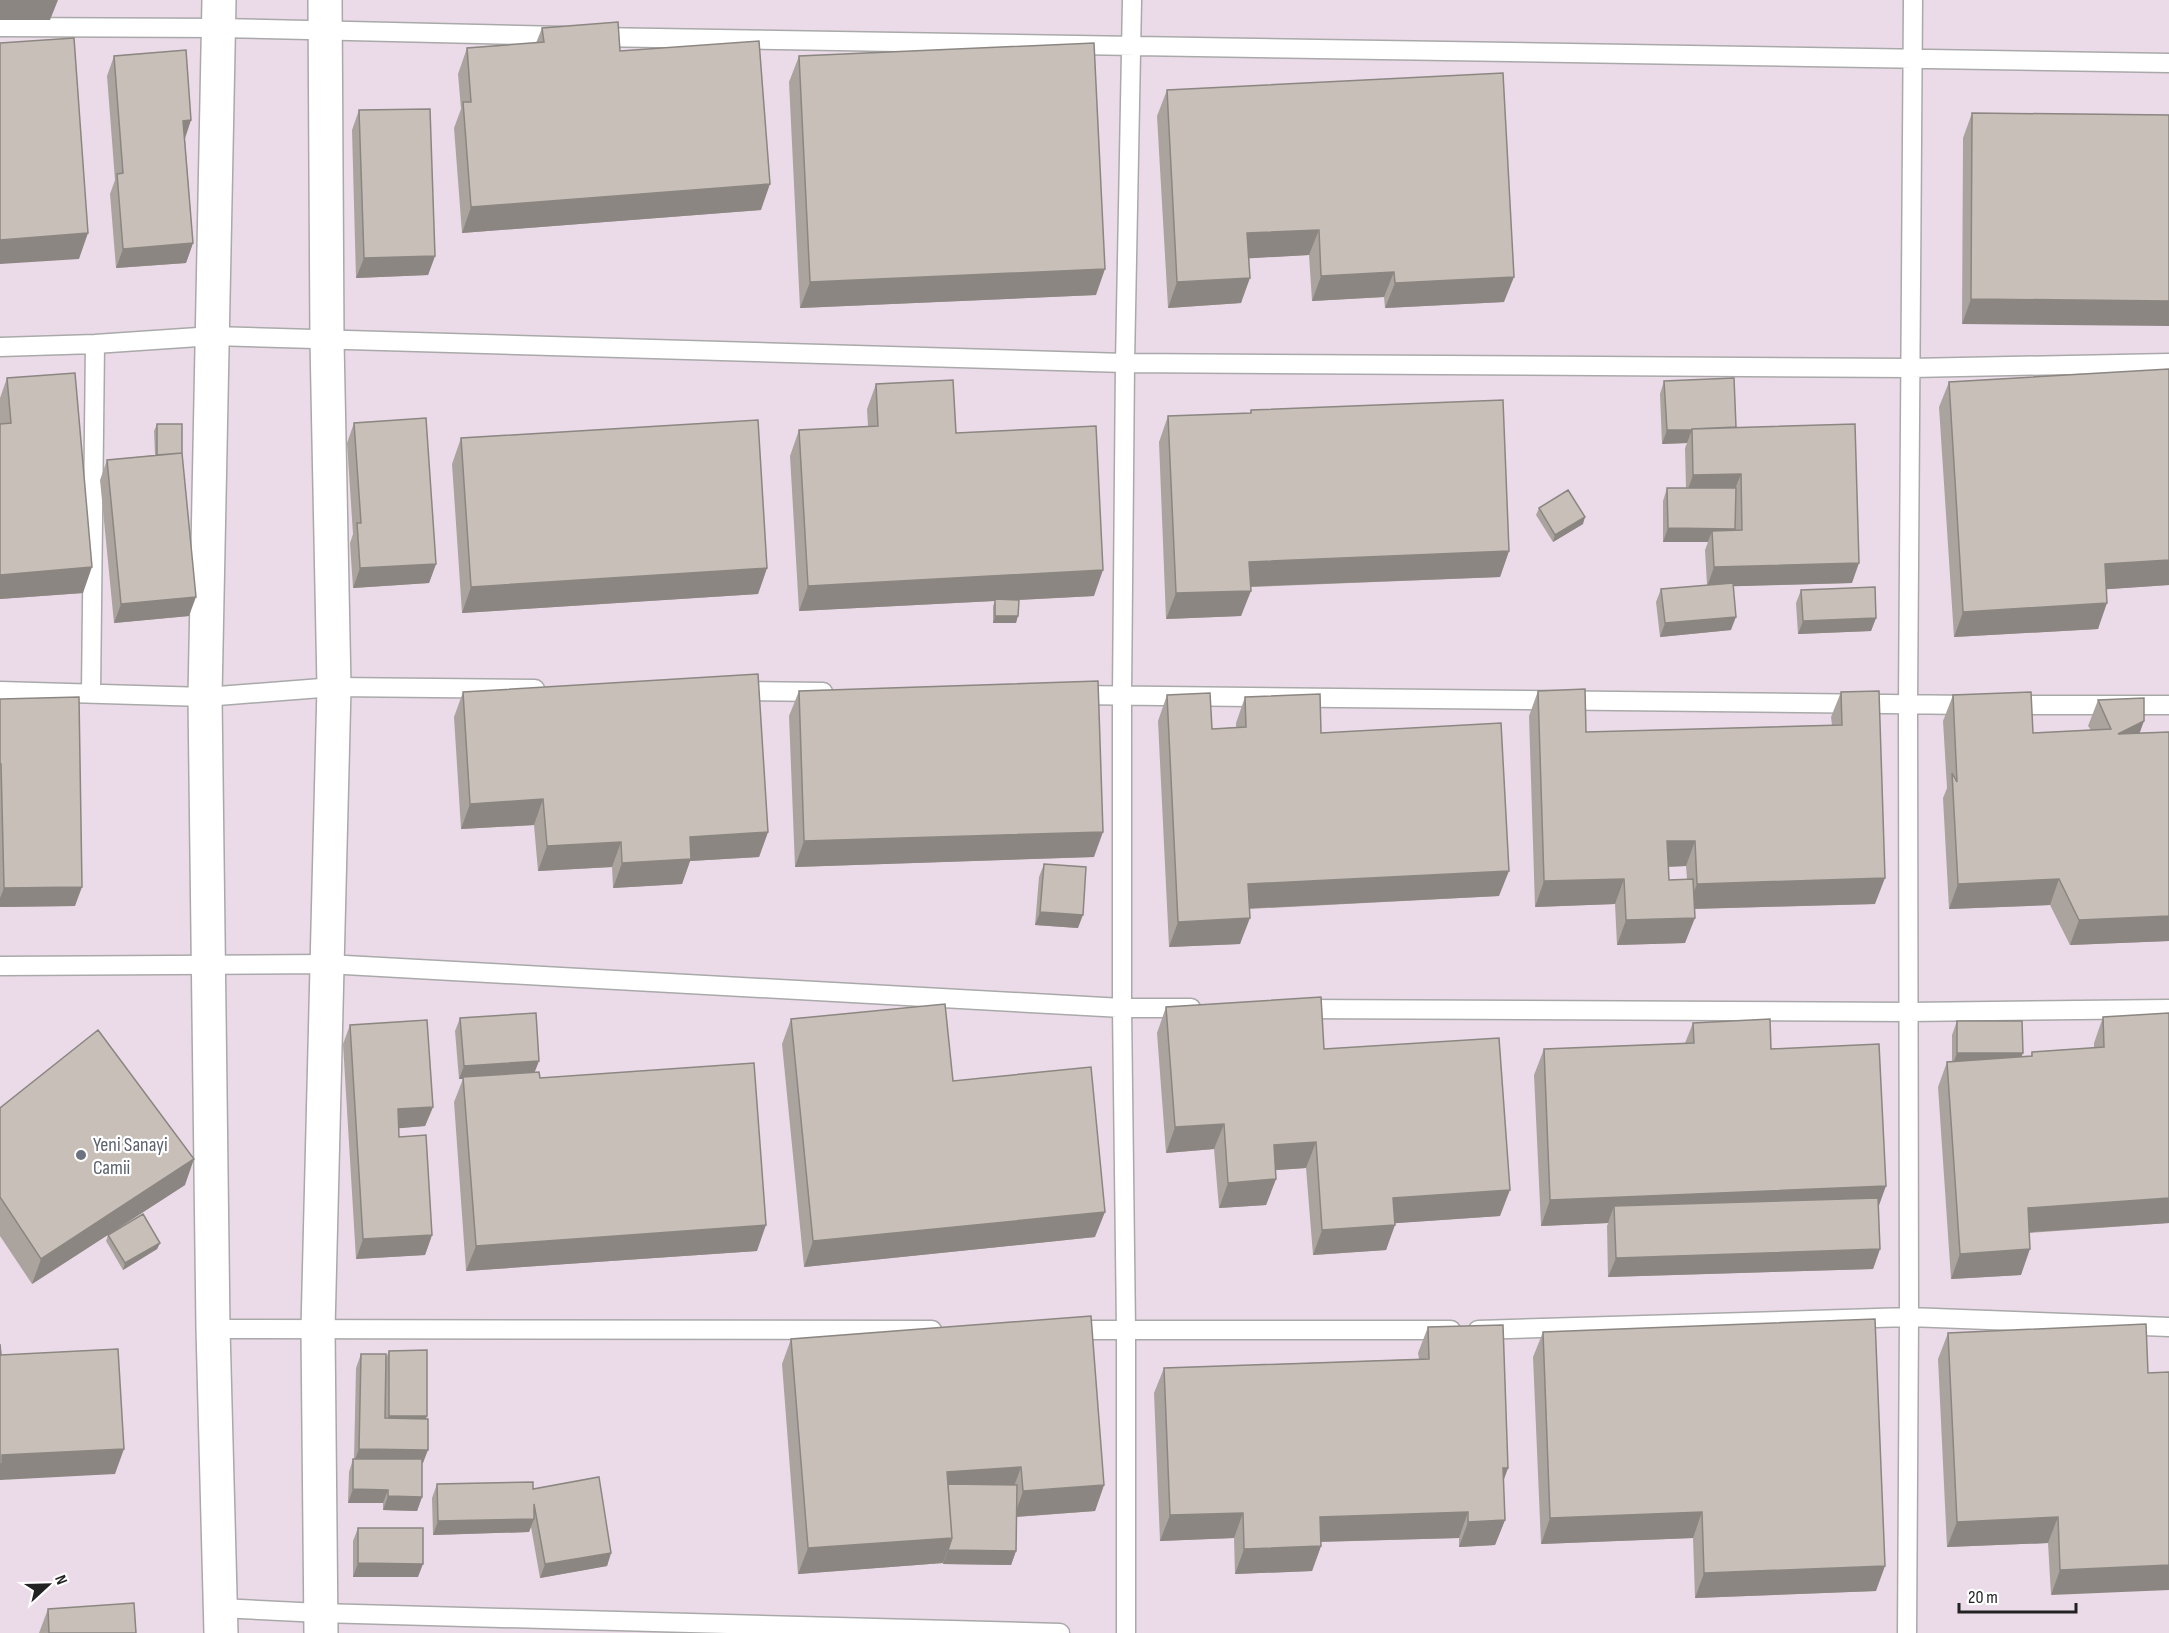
<svg xmlns="http://www.w3.org/2000/svg" width="2169" height="1633" font-family="'Sofia Sans Condensed',sans-serif">
	<style>
		.industrial { fill: #ebdbe8 }
		.lines { fill: none; stroke-linecap: round; stroke-linejoin: round }
		.service-casing { stroke: #a9a9a9; stroke-width: 21 }
		.tertiary-casing { stroke: #a9a9a9; stroke-width: 36 }
		.service { stroke: #fff; stroke-width: 18 }
		.tertiary { stroke: #fff; stroke-width: 33 }
		.wall { fill: #aba49e; fill-rule: evenodd }
		.shaded-wall { fill: #8b8681 }
		.building { fill: #c7bfb8; stroke: #8b8681; stroke-width: 1.5 }
		.worship-dot { fill: #6b7280; stroke: #fff; stroke-width: 2 }
		.labels { text-anchor: middle; stroke-width: 4.5; stroke-linejoin: round; paint-order: stroke }
		.worship-label { font-size: 20px; fill: #5b616d; stroke: #fff; text-anchor: start }
	</style>
	<rect width="100%" height="100%" fill="#f2efe9"/>
	<path class="industrial" d="M0,0H2169V1633H0Z"/>
	<g class="lines">
		<g class="service-casing">
			<path id="service" d="M0,27L219,28L562,36
				M596,37L2169,63
				M0,347L95,344L213,336L1125,363L1911,368L2169,363
				M0,691L205,697L334,687L535,689
				M736,691L823,692
				M91,693L95,344
				M1075,695L1972,705
				M2008,705H2169
				M0,966L327,964L1122,1008H1191
				M1297,1009L1908,1012L2169,1009
				M213,1329L932,1330
				M1067,1330H1451
				M1478,1330L1909,1317L2169,1327
				M220,1608L320,1613L1060,1633
				M1126,1633V1331L1122,1008V695L1125,363L1132,0
				M1907,1633L1909,1317L1908,705L1913,0"/>
		</g>
		<g class="tertiary-casing">
			<path id="tertiary" d="M219,0L205,697L213,1329L221,1633
				M321,1633L318,1329L334,687L327,341L325,0"/>
		</g>
		<use href="#service" class="service"/>
		<use href="#tertiary" class="tertiary"/>
	</g>
	<path class="wall" d="M542,28L620,51L761,210L462,233L454,128L461,109L458,74L467,48L536,43Z
		M114,56L191,120L185,139L193,243L186,263L116,268L110,194L115,180L107,76Z
		M799,56L1096,295L800,308L789,82Z
		M1167,90L1504,302L1385,308L1384,297L1312,301L1309,255L1249,258L1241,303L1168,308L1157,116Z
		M359,110L435,256L428,275L356,278L352,130Z
		M1972,113L2169,115L1962,324L1963,138Z
		M2169,369V585L2107,589L2098,629L1954,637L1939,407L1949,382Z
		M7,378L83,593L0,599V398Z
		M1664,381L1736,427L1852,583L1734,586L1731,630L1660,637L1656,602L1661,589L1707,585L1705,550L1708,542H1663V501L1667,488H1686L1685,448L1687,443L1662,444L1660,394Z
		M876,384L956,433L1094,596L1019,600L1016,623H993V606L995,601L799,611L790,456L799,430L868,427L867,409Z
		M1251,410L1509,551L1500,577L1251,587L1241,616L1166,619L1159,442L1168,416L1250,413Z
		M354,423L436,564L429,583L353,588L350,543L353,534L347,443Z
		M157,424L182,453L189,616L114,623L100,480L107,460L155,455L154,431Z
		M461,438L767,568L758,594L462,613L452,464Z
		M1539,508L1583,524L1553,542L1536,515Z
		M1801,590L1876,618L1871,631L1798,634L1796,603Z
		M799,691L1094,857L795,867L789,716Z
		M1538,691L1586,732L1832,725L1831,717L1841,692L1875,904L1694,909L1685,943L1617,945L1615,904L1535,907L1529,716ZM1686,866L1687,879L1669,880L1668,867Z
		M463,692L768,832L759,857L690,861L682,884L613,888L612,867L538,871L534,825L461,829L454,717Z
		M1167,695L1212,729L1236,727V723L1245,697L1321,733L1499,896L1249,909L1240,944L1169,947L1158,721Z
		M1953,695L2033,733L2091,730L2088,726L2098,700L2140,733L2169,732V941L2070,945L2050,905L1949,909L1943,798L1947,788L1943,721Z
		M0,699L75,906L0,907Z
		M1044,864L1078,928L1035,925L1039,877Z
		M1166,1007L1324,1049L1500,1216L1395,1223L1386,1250L1313,1255L1306,1168L1275,1170L1276,1179L1266,1205L1219,1208L1214,1149L1166,1153L1157,1033Z
		M2103,1017L2169,1223L2029,1233L2021,1275L1951,1279L1938,1087L1947,1062L1952,1061V1035L1957,1021L2021,1057L2031,1056L2032,1052L2094,1048V1043Z
		M460,1018L535,1072L540,1078L757,1251L466,1271L454,1102L463,1079H459L455,1031Z
		M791,1019L953,1081L1095,1237L804,1267L782,1044Z
		M1693,1023L1771,1049L1878,1207L1880,1249L1873,1269L1608,1277L1607,1226L1608,1223L1541,1226L1534,1075L1544,1049L1685,1043Z
		M350,1025L433,1107L425,1126L399,1128V1137L432,1235L425,1255L356,1259L343,1044Z
		M0,1108L185,1185L32,1284L0,1236Z
		M108,1235L160,1243L157,1249L123,1270L106,1241Z
		M1428,1327L1508,1468L1503,1481L1505,1520L1495,1545L1459,1547V1538L1321,1542V1546L1312,1571L1235,1574L1234,1538L1160,1541L1154,1393L1164,1368L1419,1359L1418,1353Z
		M1543,1332L1876,1591L1695,1598L1693,1538L1541,1544L1533,1357Z
		M1948,1333L2148,1373L2051,1595L2048,1543L1947,1547L1938,1359Z
		M791,1339L1104,1485L1095,1511L1017,1517L1016,1551L1011,1565L943,1564V1563L798,1574L782,1364Z
		M389,1351L426,1419L423,1463H422V1497L417,1511L383,1510V1503H348L349,1472L353,1459H354L356,1368L361,1354L386,1358Z
		M437,1484L533,1489L611,1553L607,1566L540,1578L531,1527L529,1532L433,1535L432,1498Z
		M358,1528L418,1577H353V1541Z
		M48,1609L136,1633H39Z"/>
	<path class="shaded-wall" d="M0,0H58L50,20H0Z
		M191,120L184,140L183,121Z
		M770,184L761,210L462,233L471,207Z
		M1319,230L1309,255L1238,259L1247,233Z
		M88,233L79,259L0,264V240Z
		M193,243L186,263L116,268L123,249Z
		M435,256L428,275L356,278L364,258Z
		M1105,269L1096,295L800,308L810,282Z
		M1394,272L1384,297L1312,301L1321,276Z
		M1514,277L1504,302L1385,308L1395,283Z
		M1250,278L1241,303L1168,308L1177,282Z
		M1971,299L2169,301V326L1962,324Z
		M1667,430H1692L1687,443L1662,444Z
		M1741,474L1733,494L1686,495L1693,475Z
		M1585,517L1583,524L1553,542L1555,535Z
		M1668,528L1735,529L1731,542L1712,531L1708,542H1663Z
		M1509,551L1500,577L1240,587L1249,562Z
		M2169,560V585L2096,590L2105,564Z
		M1859,563L1852,583L1707,587L1714,567Z
		M436,564L429,583L353,588L360,568Z
		M92,567L83,593L0,599V575Z
		M767,568L758,594L462,613L471,587Z
		M1103,570L1094,596L799,611L808,586Z
		M1251,591L1241,616L1166,619L1176,593Z
		M196,597L189,616L114,623L121,604Z
		M2107,603L2098,629L1954,637L1963,612Z
		M995,616H1018L1016,623H993Z
		M1736,617L1731,630L1660,637L1665,623Z
		M1876,618L1871,631L1798,634L1803,621Z
		M2144,721L2135,746L2118,734Z
		M543,799L534,825L461,829L470,804Z
		M768,832L759,857L690,861L682,884L613,888L622,863L690,837Z
		M1103,832L1094,857L795,867L804,841Z
		M1667,841H1695L1686,866L1658,867Z
		M621,842L612,867L538,871L547,846Z
		M1509,871L1499,896L1238,909L1248,884Z
		M1885,878L1875,904L1687,909L1697,884Z
		M1624,879L1615,904L1535,907L1544,881Z
		M2059,879L2050,905L1949,909L1958,884Z
		M82,887L75,906L0,907V898L4,888Z
		M1040,912L1083,915L1078,928L1035,925Z
		M2169,916V941L2070,945L2079,920Z
		M1250,918L1240,944L1169,947L1178,922Z
		M1695,918L1685,943L1617,945L1626,920Z
		M1957,1053H2023L2018,1066H1952Z
		M539,1061L534,1074L463,1077V1079H459L464,1066Z
		M433,1107L425,1126L391,1129L398,1109Z
		M1224,1124L1214,1149L1166,1153L1175,1127Z
		M1316,1142L1306,1168L1264,1171L1274,1145Z
		M194,1159L185,1185L32,1284L41,1259Z
		M1276,1179L1266,1205L1219,1208L1228,1183Z
		M1886,1186L1877,1211L1614,1206L1608,1223L1541,1226L1550,1200Z
		M1510,1190L1500,1216L1384,1224L1393,1198Z
		M2169,1198V1223L2018,1233L2028,1208Z
		M1105,1212L1095,1237L804,1267L813,1241Z
		M766,1225L757,1251L466,1271L476,1246Z
		M1395,1225L1386,1250L1313,1255L1322,1230Z
		M432,1235L425,1255L356,1259L363,1239Z
		M160,1243L157,1249L123,1270L125,1263Z
		M1880,1249L1873,1269L1608,1277L1616,1258Z
		M2030,1249L2021,1275L1951,1279L1960,1254Z
		M389,1416H427L422,1429H384Z
		M124,1449L115,1474L0,1480V1460L2,1455Z
		M359,1449L428,1450L423,1463L354,1462Z
		M1021,1467L1012,1492L948,1497L947,1472Z
		M1503,1468H1508L1499,1493Z
		M1104,1485L1095,1511L1014,1517L1023,1491Z
		M353,1489L388,1490L383,1503H348Z
		M388,1496L422,1497L417,1511L383,1510Z
		M1468,1512L1459,1538L1310,1542L1320,1517Z
		M1702,1512L1693,1538L1541,1544L1550,1518Z
		M1243,1513L1234,1538L1160,1541L1170,1515Z
		M2058,1517L2048,1543L1947,1547L1957,1522Z
		M534,1519L529,1532L433,1535L438,1521Z
		M1505,1520L1495,1545L1459,1547L1468,1522Z
		M952,1538L943,1563L798,1574L808,1548Z
		M1321,1546L1312,1571L1235,1574L1244,1549Z
		M948,1550L1016,1551L1011,1565L943,1564Z
		M611,1553L607,1566L540,1578L545,1564Z
		M358,1563L423,1564L418,1577H353Z
		M2169,1565V1590L2051,1595L2060,1570Z
		M1885,1566L1876,1591L1695,1598L1704,1573Z"/>
	<path class="building" d="M618,22L620,51L759,41L770,184L471,207L463,102H471L467,48L544,42L542,28Z
		M74,38L88,233L0,240V43Z
		M1094,43L1105,269L810,282L799,56Z
		M186,50L191,120L183,121L193,243L123,249L117,174L123,173L114,56Z
		M1503,73L1514,277L1395,283L1394,272L1321,276L1319,230L1247,233L1250,278L1177,282L1167,90Z
		M430,109L435,256L364,258L359,110Z
		M1972,113L2169,115V301L1971,299Z
		M2169,369V560L2105,564L2107,603L1963,612L1949,382Z
		M75,373L92,567L0,575V424L11,423L7,378Z
		M1734,378L1736,427L1692,429V430H1667L1664,381Z
		M953,380L956,433L1096,426L1103,570L808,586L799,430L878,426L876,384Z
		M1503,400L1509,551L1249,562L1251,591L1176,593L1168,416L1251,413V410Z
		M426,418L436,564L360,568L357,523H361L354,423Z
		M758,420L767,568L471,587L461,438Z
		M157,424H182V453L157,455Z
		M1855,424L1859,563L1714,567L1712,531L1742,530L1741,474L1693,475L1692,429Z
		M182,453L196,597L121,604L107,460Z
		M1667,488H1736L1735,529L1668,528Z
		M1568,490L1585,517L1555,535L1539,508Z
		M1733,583L1736,617L1665,623L1661,589Z
		M1875,587L1876,618L1803,621L1801,590Z
		M995,599L1019,600L1018,616H995Z
		M758,674L768,832L690,837L691,859L622,863L621,842L547,846L543,799L470,804L463,692Z
		M1098,681L1103,832L804,841L799,691Z
		M1585,689L1586,732L1842,725L1841,692L1879,691L1885,878L1697,884L1695,841H1667L1669,880L1693,879L1695,918L1626,920L1624,879L1544,881L1538,691Z
		M2031,692L2033,733L2111,729L2098,700L2144,698V721L2118,734L2169,732V916L2079,920L2059,879L1958,884L1952,773L1957,782L1953,695Z
		M1210,693L1212,729L1246,727L1245,697L1320,694L1321,733L1501,723L1509,871L1248,884L1250,918L1178,922L1167,695Z
		M79,697L82,887L4,888L1,764H0V699Z
		M1044,864L1086,867L1083,915L1040,912Z
		M1321,997L1324,1049L1499,1038L1510,1190L1393,1198L1395,1225L1322,1230L1316,1142L1274,1145L1276,1179L1228,1183L1224,1124L1175,1127L1166,1007Z
		M945,1004L953,1081L1091,1067L1105,1212L813,1241L791,1019Z
		M536,1013L539,1061L464,1066L460,1018Z
		M2169,1013V1198L2028,1208L2030,1249L1960,1254L1947,1062L2032,1056V1052L2104,1047L2103,1017Z
		M1770,1019L1771,1049L1879,1044L1886,1186L1550,1200L1544,1049L1694,1043L1693,1023Z
		M427,1020L433,1107L398,1109L399,1137L426,1135L432,1235L363,1239L350,1025Z
		M1957,1021H2022L2023,1053H1957Z
		M98,1030L194,1159L41,1259L0,1197V1108Z
		M754,1063L766,1225L476,1246L463,1077L539,1072L540,1078Z
		M1878,1198L1880,1249L1616,1258L1614,1206Z
		M143,1214L160,1243L125,1263L108,1235Z
		M1091,1316L1104,1485L1023,1491L1021,1467L947,1472L952,1538L808,1548L791,1339Z
		M1875,1319L1885,1566L1704,1573L1702,1512L1550,1518L1543,1332Z
		M2146,1324L2148,1373L2169,1372V1565L2060,1570L2058,1517L1957,1522L1948,1333Z
		M1503,1325L1508,1468H1503L1505,1520L1468,1522V1512L1320,1517L1321,1546L1244,1549L1243,1513L1170,1515L1164,1368L1429,1359L1428,1327Z
		M0,1344L1,1355L118,1349L124,1449L2,1455V1464H0Z
		M427,1350V1416H389V1351Z
		M361,1354H386L385,1418L428,1419V1450L359,1449Z
		M353,1459H422V1497L388,1496V1490L353,1489Z
		M599,1477L611,1553L545,1564L534,1504V1519L438,1521L437,1484L533,1482V1489Z
		M948,1484L1017,1485L1016,1551L948,1550L952,1538Z
		M358,1528H423V1564L358,1563Z
		M134,1603L136,1633H49L48,1609Z"/>
	<circle class="worship-dot" cx="81" cy="1155" r="6"/>
	<g class="labels">
		<g class="worship-label">
			<text x="93" y="1151">Yeni Sanayi<tspan x="93" dy="23">Camii</tspan></text>
		</g>
	</g>
	<g transform="translate(48 1585) rotate(68)" stroke="#ffffff" stroke-width="4.5" paint-order="stroke">
	<path d="M0-4.5L10 22L0 15L-10 22Z" fill="#222222"/>
	<text y="-9" font-size="16" font-weight="bold" text-anchor="middle" fill="#222222">N</text>
	</g>
	<path d="M1959 1603v9h117v-9" fill="none" stroke="#222222" stroke-width="3"/>
	<text x="1968" y="1603" font-size="18" fill="#222222" stroke="#ffffff" stroke-width="4.5" paint-order="stroke">20 m</text>
</svg>
